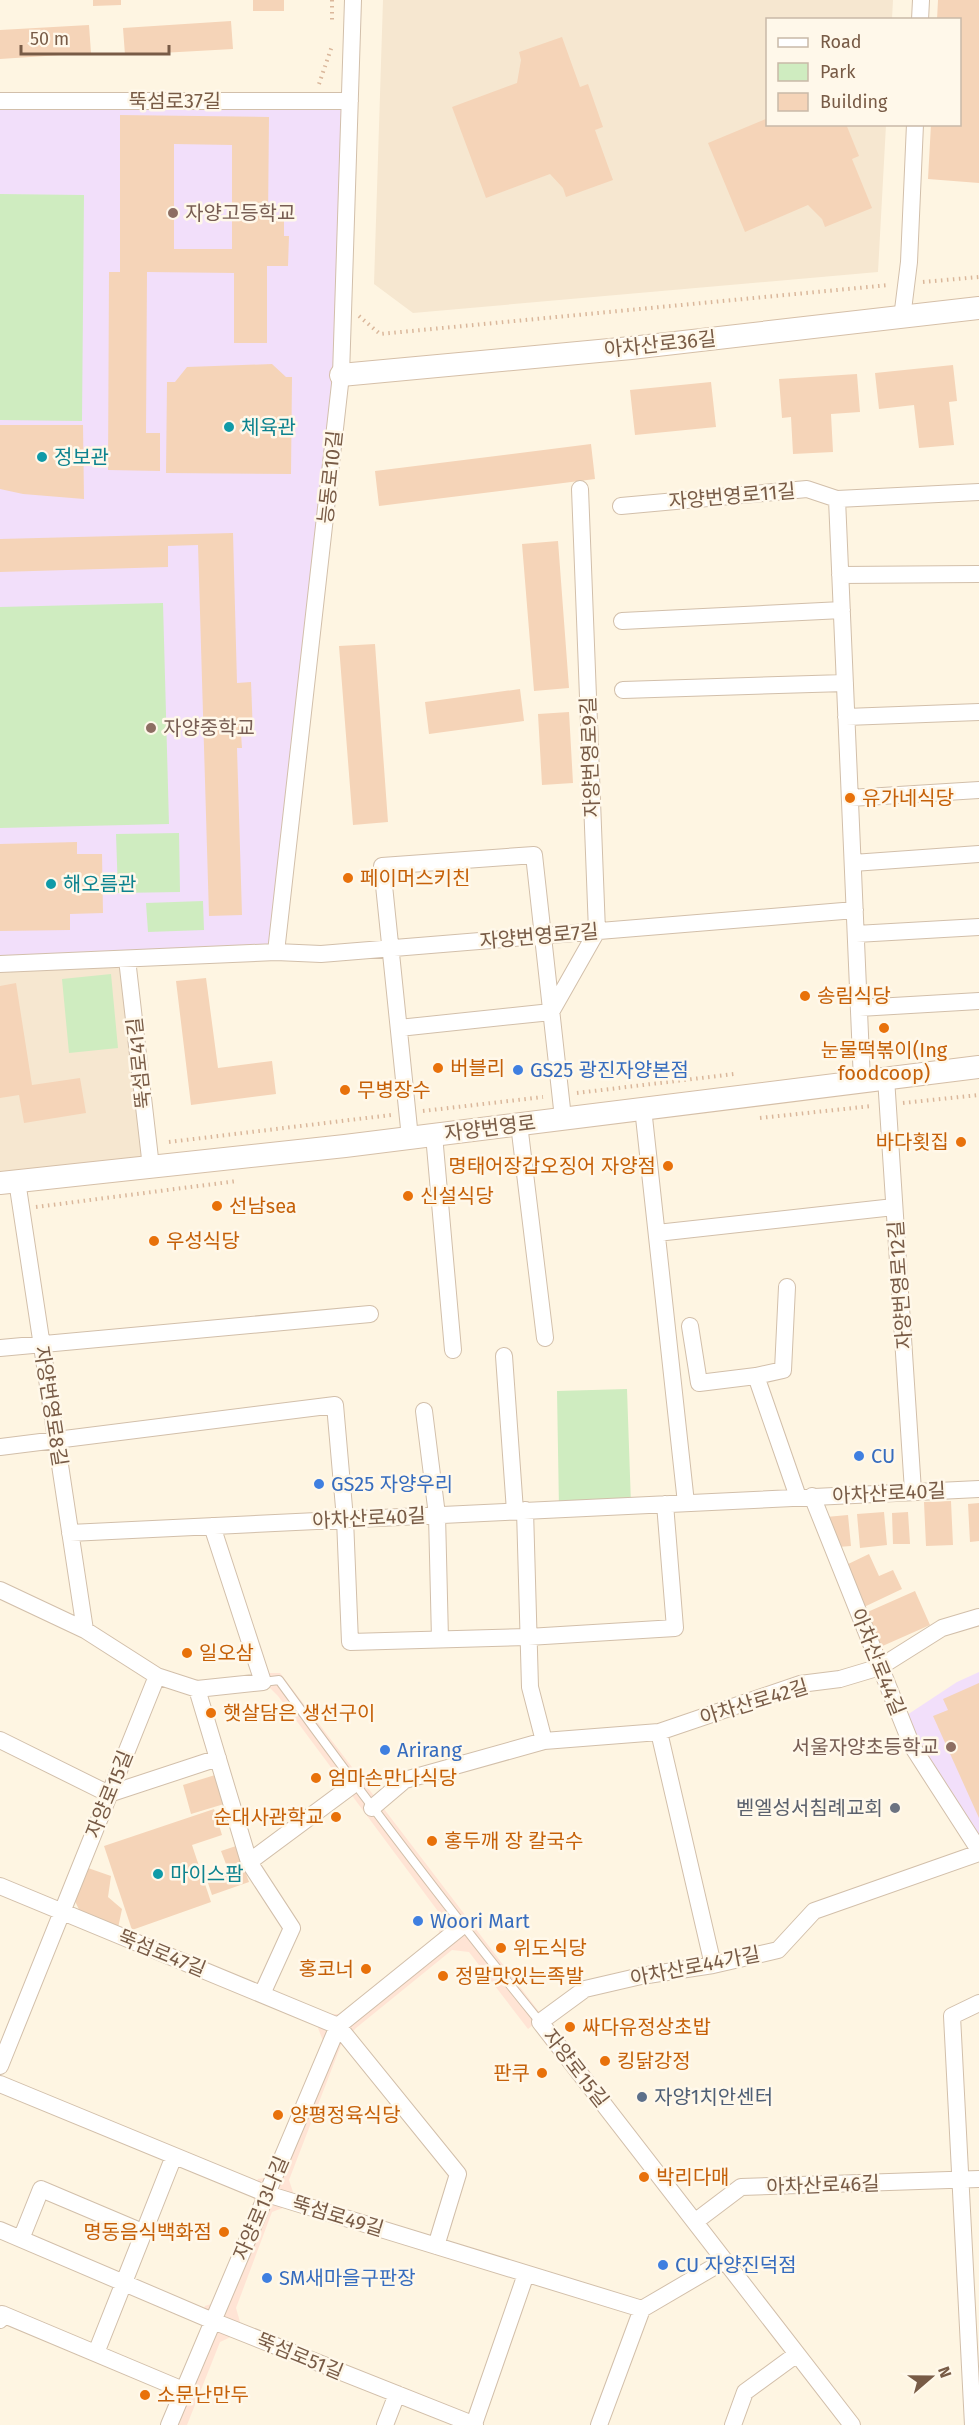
<svg xmlns="http://www.w3.org/2000/svg" width="979" height="2425" font-family="'Fira Sans','Noto Sans KR',sans-serif">
	<style>
		.residential { fill: #f6e7d0 }
		.commercial { fill: #ffe4d5 }
		.education { fill: #f2dffa }
		.green { fill: #cfecc0 }
		.building { fill: #f5d4b8; fill-rule: evenodd }
		.lines { fill: none; stroke-linecap: round; stroke-linejoin: round }
		.lane-casing { stroke: #d2bfaa; stroke-width: 10 }
		.street-casing { stroke: #d2bfaa; stroke-width: 18 }
		.secondary-casing { stroke: #d5bfa8; stroke-width: 24 }
		.path { stroke: #dab79b; stroke-width: 4; stroke-dasharray: 1.5 4.5; stroke-linecap: butt }
		.lane { stroke: #fff; stroke-width: 8 }
		.street { stroke: #fff; stroke-width: 16 }
		.secondary { stroke: #fff; stroke-width: 22 }
		.education-dot { fill: #8d6e63; stroke: #fff8ea; stroke-width: 2 }
		.culture-dot { fill: #0f9aa8; stroke: #fff8ea; stroke-width: 2 }
		.food-dot { fill: #e8710a; stroke: #fff8ea; stroke-width: 2 }
		.shop-dot { fill: #3f7fe0; stroke: #fff8ea; stroke-width: 2 }
		.worship-dot { fill: #6b7280; stroke: #fff8ea; stroke-width: 2 }
		.service-dot { fill: #5c6f8a; stroke: #fff8ea; stroke-width: 2 }
		.labels { text-anchor: middle; stroke-width: 5; stroke-linejoin: round; paint-order: stroke }
		.street-label { font-size: 20px; fill: #785b46; stroke: #fff8ea }
		.education-label { font-size: 20px; fill: #785e54; stroke: #fff8ea; text-anchor: start }
		.culture-label { font-size: 20px; fill: #0d838f; stroke: #fff8ea; text-anchor: start }
		.food-label { font-size: 20px; fill: #c56008; stroke: #fff8ea; text-anchor: start }
		.shop-label { font-size: 20px; fill: #366cbe; stroke: #fff8ea; text-anchor: start }
		.worship-label { font-size: 20px; fill: #5b616d; stroke: #fff8ea; text-anchor: end }
		.service-label { font-size: 20px; fill: #4e5e75; stroke: #fff8ea; text-anchor: start }
	</style>
	<rect width="100%" height="100%" fill="#fef5e2"/>
	<path class="residential" d="M383,0H893L892,19L768,20V124L886,125L878,272L413,313L374,284Z
		M127,959L151,1167L0,1184V964Z"/>
	<path class="commercial" d="M253,1673H280L543,2017L528,2029L469,1952L452,1950L356,2028L341,2045L289,2180L293,2192L288,2206L272,2212L236,2308L240,2322L235,2335L220,2342L187,2425H165L205,2332L199,2320L205,2306L217,2302L256,2208L252,2192L258,2179L269,2177L323,2041L318,2028L327,2014H344L438,1936L443,1918L278,1696L270,1688L253,1692Z"/>
	<path class="education" d="M0,101H350L341,375L276,952L0,964Z
		M979,1672V1838L932,1765L907,1715L957,1682Z"/>
	<path class="green" d="M0,194L84,195L82,421L0,420Z
		M163,603L169,824L0,828V607Z
		M179,833L180,892L118,893L116,834Z
		M203,901L204,930L148,932L146,903Z
		M111,974L118,1048L69,1053L62,979Z
		M627,1389L631,1505L559,1509L557,1391Z"/>
	<path class="building" d="M93,0H121V5L93,6Z
		M253,0H284V11H253Z
		M938,0H979V183L928,179L931,124H960V20H937Z
		M231,21L233,49L125,55L123,28Z
		M89,25L91,53L0,59V30Z
		M562,37L580,87L588,84L603,127L595,130L613,180L566,197L563,188L550,174L486,198L452,107L517,83L521,60L519,52Z
		M120,115L269,117L268,220L284,221V236H289L288,266H267V343H234V273L147,272L146,433H160V471L108,470L109,272H120ZM174,144L232,145V249H174Z
		M768,118V124H846L859,156L852,159L872,208L825,227L822,219L808,205L745,232L708,143Z
		M272,364L286,377H292L291,474L166,473L167,382H175L187,367Z
		M953,365L957,401L949,402L954,445L919,448L914,405L879,409L875,373Z
		M857,374L860,412L831,414L833,452L793,454L791,417L782,418L779,379Z
		M711,382L716,427L635,435L630,390Z
		M0,425H83L84,499L23,494L0,489Z
		M591,444L595,479L379,506L375,471Z
		M233,533L237,683L251,682L253,734H241L242,748H237L242,915L209,916L198,545L168,546V567L0,572V539Z
		M558,541L569,688L534,691L522,544Z
		M375,644L388,822L353,825L339,646Z
		M520,689L524,721L429,734L425,702Z
		M569,712L573,783L542,785L538,714Z
		M77,842V854H102L103,913L70,914V930L0,931V844Z
		M206,978L218,1068L272,1061L276,1094L191,1105L176,981Z
		M16,983L32,1085L80,1078L86,1113L24,1123L19,1095L0,1098V986Z
		M951,1501L953,1545L926,1546L924,1502Z
		M979,1503V1541L970,1542L968,1504Z
		M884,1512L887,1545L860,1548L857,1514Z
		M908,1512L910,1544H893L892,1513Z
		M848,1515L851,1546L838,1547L826,1517Z
		M869,1554L879,1576L893,1570L902,1589L864,1607L844,1566Z
		M915,1591L930,1625L878,1648L863,1614Z
		M979,1683V1818L933,1716L948,1710L943,1699Z
		M215,1775L224,1804L191,1814L183,1785Z
		M214,1809L222,1835L192,1845L211,1902L132,1930L104,1846Z
		M236,1846L249,1882L212,1895L207,1880L229,1872L221,1851Z
		M88,1868L111,1876L108,1897L122,1909L118,1928L81,1914L75,1901Z"/>
	<g class="lines">
		<g class="lane-casing">
			<path id="lane" d="M263,1682L279,1680C363,1796 449,1910 540,2022"/>
		</g>
		<g class="street-casing">
			<path id="street" d="M920,20L921,0
				M0,101H350
				M902,318L909,262L915,124
				M837,499L862,1081
				M621,506L807,489L837,499L979,492
				M840,575L979,574
				M622,621L842,610
				M623,690L845,683
				M846,717L979,712
				M850,798L979,790
				M853,863L979,854
				M856,934L979,927
				M276,952L341,375L353,0
				M127,959L151,1167
				M0,964L276,952L321,954L855,910
				M859,1008L979,1001
				M399,1028L551,1012L597,931L580,489
				M886,1078L913,1491
				M643,1108L686,1503
				M519,1124L545,1338
				M434,1135L453,1350
				M410,1138L382,866L534,855L563,1118
				M17,1181L85,1630
				M657,1233L894,1207
				M690,1326L699,1383L756,1376L783,1370L787,1287
				M0,1348L370,1314
				M504,1356L515,1511
				M756,1376L798,1497
				M424,1411L437,1515L440,1639
				M0,1447L335,1405L345,1519L350,1642L528,1637L675,1628L665,1504
				M812,1496L912,1746L979,1850
				M525,1510L530,1687L544,1741
				M70,1533L979,1489
				M0,1590L85,1630L157,1676L197,1689L263,1682L212,1526
				M197,1689L249,1862L292,1928L262,1994
				M659,1732L713,1965
				M0,1740L109,1794L218,1758
				M372,1808L405,1780L544,1741L659,1732L800,1684L840,1679L880,1667L942,1628L979,1617
				M249,1862L354,1784
				M0,1886L338,2026L458,2174L436,2246
				M0,2066L157,1676
				M0,2084L267,2194L642,2309
				M696,2221L741,2187L979,2179
				M0,2230L213,2321L475,2425
				M21,2239L41,2189L145,2233
				M0,2320L2,2314L183,2390
				M96,2353L174,2156
				M474,2424L526,2274
				M169,2425L338,2026L462,1926
				M385,2425L397,2394
				M599,2425L642,2309L724,2261
				M733,2425L745,2392L797,2354
				M852,2425L540,2022L585,1989L641,1976L713,1965L778,1950L814,1911L979,1853
				M973,2425L952,2016L979,2003"/>
		</g>
		<g class="secondary-casing">
			<path id="secondary" d="M341,375L631,348L979,308
				M0,1183L345,1146L979,1067"/>
		</g>
		<path class="path" d="M332,0V20
			M319,84L332,46
			M923,282L979,277
			M359,316L380,334L889,285
			M577,1093L734,1074
			M903,1103L979,1095
			M423,1111L543,1097
			M760,1118L872,1106
			M169,1142L391,1115
			M36,1207L237,1181"/>
		<use href="#lane" class="lane"/>
		<use href="#street" class="street"/>
		<use href="#secondary" class="secondary"/>
	</g>
	<g class="education-dot">
		<circle cx="173" cy="213" r="6"/>
		<circle cx="151" cy="728" r="6"/>
		<circle cx="951" cy="1747" r="6"/>
	</g>
	<g class="culture-dot">
		<circle cx="229" cy="427" r="6"/>
		<circle cx="42" cy="457" r="6"/>
		<circle cx="51" cy="884" r="6"/>
		<circle cx="158" cy="1874" r="6"/>
	</g>
	<g class="food-dot">
		<circle cx="850" cy="798" r="6"/>
		<circle cx="348" cy="878" r="6"/>
		<circle cx="805" cy="996" r="6"/>
		<circle cx="884" cy="1028" r="6"/>
		<circle cx="438" cy="1068" r="6"/>
		<circle cx="345" cy="1090" r="6"/>
		<circle cx="961" cy="1142" r="6"/>
		<circle cx="668" cy="1166" r="6"/>
		<circle cx="408" cy="1196" r="6"/>
		<circle cx="217" cy="1206" r="6"/>
		<circle cx="154" cy="1241" r="6"/>
		<circle cx="187" cy="1653" r="6"/>
		<circle cx="211" cy="1713" r="6"/>
		<circle cx="316" cy="1778" r="6"/>
		<circle cx="336" cy="1817" r="6"/>
		<circle cx="432" cy="1841" r="6"/>
		<circle cx="501" cy="1948" r="6"/>
		<circle cx="366" cy="1969" r="6"/>
		<circle cx="443" cy="1976" r="6"/>
		<circle cx="570" cy="2027" r="6"/>
		<circle cx="605" cy="2061" r="6"/>
		<circle cx="542" cy="2073" r="6"/>
		<circle cx="278" cy="2115" r="6"/>
		<circle cx="644" cy="2177" r="6"/>
		<circle cx="224" cy="2232" r="6"/>
		<circle cx="145" cy="2395" r="6"/>
	</g>
	<g class="shop-dot">
		<circle cx="518" cy="1070" r="6"/>
		<circle cx="859" cy="1456" r="6"/>
		<circle cx="319" cy="1484" r="6"/>
		<circle cx="385" cy="1750" r="6"/>
		<circle cx="418" cy="1921" r="6"/>
		<circle cx="663" cy="2265" r="6"/>
		<circle cx="267" cy="2278" r="6"/>
	</g>
	<circle class="worship-dot" cx="895" cy="1808" r="6"/>
	<circle class="service-dot" cx="642" cy="2097" r="6"/>
	<g class="labels">
		<g class="street-label">
			<text x="175" y="108">뚝섬로37길</text>
			<text transform="translate(660 344) rotate(-6)" y="7">아차산로36길</text>
			<text transform="translate(330 477) rotate(-84)" y="7">능동로10길</text>
			<text transform="translate(732 496) rotate(-5)" y="7">자양번영로11길</text>
			<text transform="translate(590 757) rotate(-92)" y="7">자양번영로9길</text>
			<text transform="translate(539 936) rotate(-5)" y="7">자양번영로7길</text>
			<text transform="translate(139 1063) rotate(-96)" y="7">뚝섬로41길</text>
			<text transform="translate(490 1128) rotate(-7)" y="7">자양번영로</text>
			<text transform="translate(900 1285) rotate(-94)" y="7">자양번영로12길</text>
			<text transform="translate(51 1406) rotate(81)" y="7">자양번영로8길</text>
			<text transform="translate(889 1493) rotate(-3)" y="7">아차산로40길</text>
			<text transform="translate(369 1518) rotate(-3)" y="7">아차산로40길</text>
			<text transform="translate(878 1662) rotate(68)" y="7">아차산로44길</text>
			<text transform="translate(754 1702) rotate(-17)" y="7">아차산로42길</text>
			<text transform="translate(109 1794) rotate(-68)" y="7">자양로15길</text>
			<text transform="translate(162 1953) rotate(22)" y="7">뚝섬로47길</text>
			<text transform="translate(695 1966) rotate(-11)" y="7">아차산로44가길</text>
			<text transform="translate(576 2068) rotate(52)" y="7">자양로15길</text>
			<text transform="translate(823 2185) rotate(-2)" y="7">아차산로46길</text>
			<text transform="translate(261 2208) rotate(-67)" y="7">자양로13나길</text>
			<text transform="translate(338 2216) rotate(17)" y="7">뚝섬로49길</text>
			<text transform="translate(300 2356) rotate(22)" y="7">뚝섬로51길</text>
		</g>
		<g class="education-label">
			<text x="185" y="220">자양고등학교</text>
			<text x="163" y="735">자양중학교</text>
			<text x="939" y="1754" text-anchor="end">서울자양초등학교</text>
		</g>
		<g class="culture-label">
			<text x="241" y="434">체육관</text>
			<text x="54" y="464">정보관</text>
			<text x="63" y="891">해오름관</text>
			<text x="170" y="1881">마이스팜</text>
		</g>
		<g class="food-label">
			<text x="862" y="805">유가네식당</text>
			<text x="360" y="885">페이머스키친</text>
			<text x="817" y="1003">송림식당</text>
			<text x="884" y="1057" text-anchor="middle">눈물떡볶이(Ing<tspan x="884" dy="23">foodcoop)</tspan></text>
			<text x="450" y="1075">버블리</text>
			<text x="357" y="1097">무병장수</text>
			<text x="949" y="1149" text-anchor="end">바다횟집</text>
			<text x="656" y="1173" text-anchor="end">명태어장갑오징어 자양점</text>
			<text x="420" y="1203">신설식당</text>
			<text x="229" y="1213">선남sea</text>
			<text x="166" y="1248">우성식당</text>
			<text x="199" y="1660">일오삼</text>
			<text x="223" y="1720">햇살담은 생선구이</text>
			<text x="328" y="1785">엄마손만나식당</text>
			<text x="324" y="1824" text-anchor="end">순대사관학교</text>
			<text x="444" y="1848">홍두깨 장 칼국수</text>
			<text x="513" y="1955">위도식당</text>
			<text x="354" y="1976" text-anchor="end">홍코너</text>
			<text x="455" y="1983">정말맛있는족발</text>
			<text x="582" y="2034">싸다유정상초밥</text>
			<text x="617" y="2068">킹닭강정</text>
			<text x="530" y="2080" text-anchor="end">판쿠</text>
			<text x="290" y="2122">양평정육식당</text>
			<text x="656" y="2184">박리다매</text>
			<text x="212" y="2239" text-anchor="end">명동음식백화점</text>
			<text x="157" y="2402">소문난만두</text>
		</g>
		<g class="shop-label">
			<text x="530" y="1077">GS25 광진자양본점</text>
			<text x="871" y="1463">CU</text>
			<text x="331" y="1491">GS25 자양우리</text>
			<text x="397" y="1757">Arirang</text>
			<text x="430" y="1928">Woori Mart</text>
			<text x="675" y="2272">CU 자양진덕점</text>
			<text x="279" y="2285">SM새마을구판장</text>
		</g>
		<g class="worship-label">
			<text x="883" y="1815">벧엘성서침례교회</text>
		</g>
		<g class="service-label">
			<text x="654" y="2104">자양1치안센터</text>
		</g>
	</g>
	<rect x="766" y="18" width="195" height="108" fill="#fff8ea" stroke="#c9b9a8" stroke-width="1.5"/>
	<rect x="778" y="38" width="30" height="9" fill="#ffffff" stroke="#c9b9a8" stroke-width="1.5"/>
	<text x="820" y="48" font-size="18" fill="#785b46">Road</text>
	<rect x="778" y="63" width="30" height="18" fill="#cfecc0" stroke="#c9b9a8" stroke-width="1.5"/>
	<text x="820" y="78" font-size="18" fill="#785b46">Park</text>
	<rect x="778" y="93" width="30" height="18" fill="#f5d4b8" stroke="#c9b9a8" stroke-width="1.5"/>
	<text x="820" y="108" font-size="18" fill="#785b46">Building</text>
	<g transform="translate(931 2377) rotate(70)" stroke="#fff8ea" stroke-width="4.5" paint-order="stroke">
	<path d="M0-4.5L10 22L0 15L-10 22Z" fill="#785b46"/>
	<text y="-9" font-size="16" font-weight="bold" text-anchor="middle" fill="#785b46">N</text>
	</g>
	<path d="M21 45v9h148v-9" fill="none" stroke="#785b46" stroke-width="3"/>
	<text x="30" y="45" font-size="18" fill="#785b46" stroke="#fff8ea" stroke-width="4.5" paint-order="stroke">50 m</text>
</svg>
